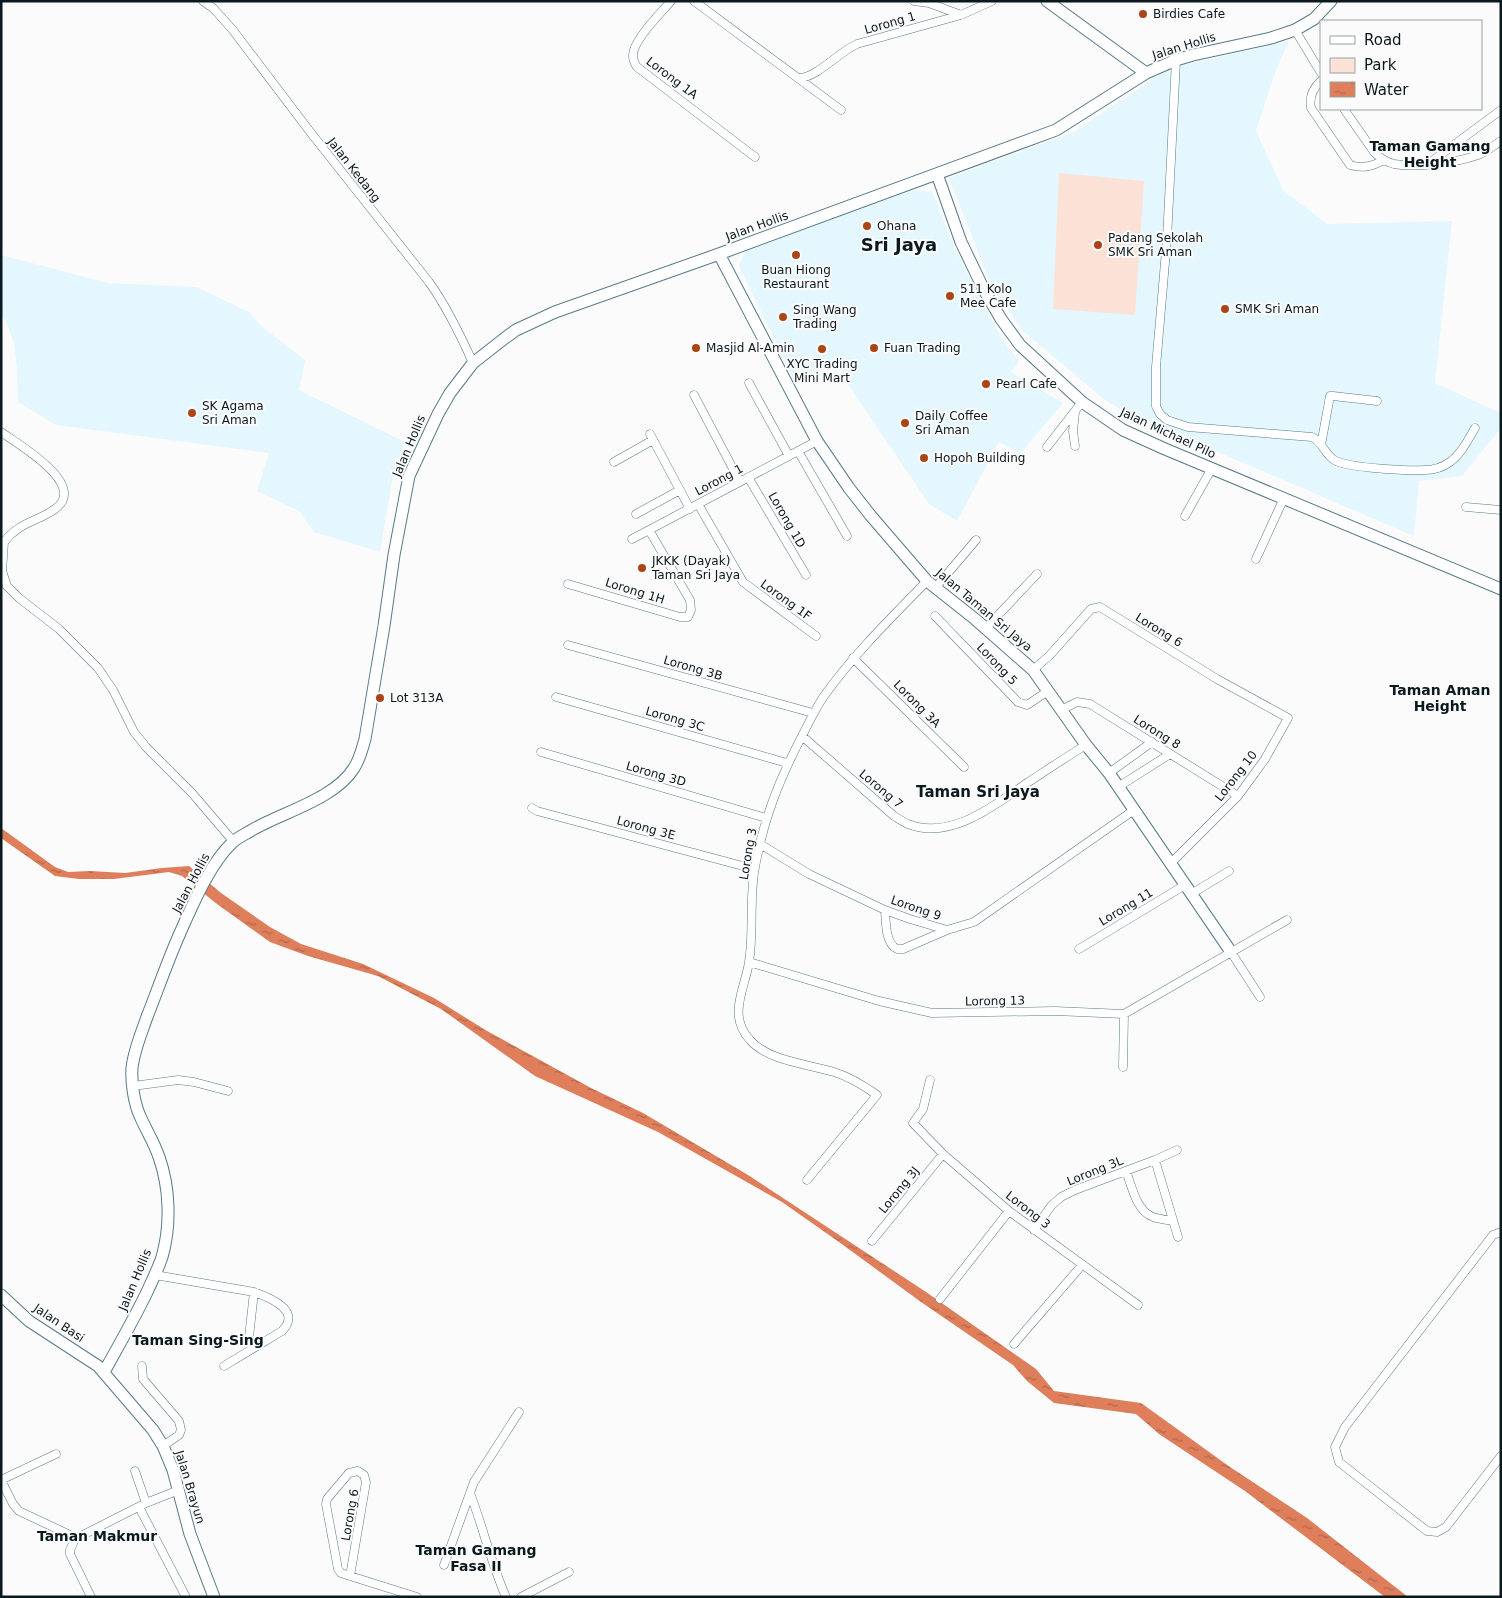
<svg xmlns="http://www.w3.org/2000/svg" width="1502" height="1598" font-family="'DejaVu Sans',sans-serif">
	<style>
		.built { fill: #e4f7fe }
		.green { fill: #fce1d6 }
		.water { fill: url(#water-ripples) }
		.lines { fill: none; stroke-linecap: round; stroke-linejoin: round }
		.street-casing { stroke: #577b88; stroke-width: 9 }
		.secondary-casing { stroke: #577b88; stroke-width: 13 }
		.street { stroke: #fff; stroke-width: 8 }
		.secondary { stroke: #fff; stroke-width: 11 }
		.poi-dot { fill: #aa4518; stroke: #fbfbfb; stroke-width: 2 }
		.labels { text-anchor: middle; stroke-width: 4; stroke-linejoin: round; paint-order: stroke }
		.poi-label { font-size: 12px; fill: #0a191e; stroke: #fbfbfb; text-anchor: start }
		.street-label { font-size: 12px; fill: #0a191e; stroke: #fbfbfb }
		.neighbourhood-label { font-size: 14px; font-weight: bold; fill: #0a191e; stroke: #fbfbfb }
		.quarter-label { font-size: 15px; font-weight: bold; fill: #0a191e; stroke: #fbfbfb }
		.district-label { font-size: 18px; font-weight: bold; fill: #0a191e; stroke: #fbfbfb }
	</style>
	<defs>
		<pattern id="water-ripples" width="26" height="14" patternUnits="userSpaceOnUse" patternTransform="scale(1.25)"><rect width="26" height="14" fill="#de7e5a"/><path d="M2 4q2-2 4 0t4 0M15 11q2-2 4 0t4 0" fill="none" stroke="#b2664a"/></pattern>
	</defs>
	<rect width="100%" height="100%" fill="#fbfbfb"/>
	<path class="built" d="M1289,41L1274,75L1256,131L1283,190L1327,224L1452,221L1435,383L1501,413V428L1462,476L1419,481L1414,536L1129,414L1105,400L1023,331L992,287L949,178L1074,132L1162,73L1184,65Z
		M914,190L932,192L953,244L987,312L1006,345L1019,361L1011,372L1063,403L1021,453L999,442L957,521L929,504L847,383L839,362L794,380L739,266L746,249Z
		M1,255L108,283L196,287L249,312L261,326L305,360L299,390L405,442L392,480L380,552L314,532L299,511L257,491L269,453L56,425L18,402L17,367L14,343L6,321L1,314Z"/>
	<path class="green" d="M1059,173L1144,181L1135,315L1053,309Z"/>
	<path class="water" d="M1,828L55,867L68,872L90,871L125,873L162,868L189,866L221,893L270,927L301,944L363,964L434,998L487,1031L591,1088L643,1113L748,1175L926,1292L1036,1369L1054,1391L1141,1403L1230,1467L1307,1518L1408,1597H1385L1245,1491L1159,1434L1136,1414L1054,1403L1027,1381L1013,1365L921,1302L839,1242L782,1202L658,1132L535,1076L441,1009L378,976L308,956L270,942L217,904L182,876L169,872L114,879H79L55,876L1,838Z"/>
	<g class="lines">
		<g class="street-casing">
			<path id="street" d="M203,1L213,8L232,29L311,133L429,282C447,307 460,334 473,363
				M671,1C661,13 632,41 633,56C633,60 635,64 637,67L755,157
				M694,1L841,110
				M914,1L929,3L961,15
				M1295,30L1321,73
				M1176,60L1167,239L1156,367V406L1160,414L1167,420L1188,427L1312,437C1323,442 1325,456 1336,461C1351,468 1407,471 1425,470C1433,470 1443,467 1450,462C1461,454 1468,440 1475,428
				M800,78C817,77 839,52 857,44L961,15L992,1
				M1321,81C1313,88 1309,97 1311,108L1350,165C1363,169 1373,166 1384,160
				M1344,109L1374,152C1379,157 1386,162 1394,164C1417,168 1455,163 1478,155C1486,152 1493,146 1501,141
				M1428,164L1501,110
				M749,383L789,456
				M694,395L740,482
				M1075,412L1073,431L1075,446
				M1,432C18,444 89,485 55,509C37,522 19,522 4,542L2,571L7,586L19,598L59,629L98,668L113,690L134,732L146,747L192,793L233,841
				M650,434L690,509
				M1321,445L1330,396H1333L1377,401
				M1047,447L1082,402
				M798,451L847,536
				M614,462L653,440
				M748,477L806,575
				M698,504L743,582L816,636
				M1466,507L1501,510
				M636,514L680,490
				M1185,516L1212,468
				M632,539L817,441
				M1256,559L1284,498
				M568,584L680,617H688L691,610L690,600L649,530
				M936,587L976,540
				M935,616L1018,702L1027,705L1048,691
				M986,628L1037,574
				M568,645L813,713
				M853,658L964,767
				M1033,670L1050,655L1091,609L1100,607L1217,679L1288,718L1265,759L1238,796L1171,863
				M556,697L787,763
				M1061,710L1077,702L1090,704L1238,796
				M802,736L894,816C899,819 903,822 908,824C950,841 995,805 1027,783C1047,770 1066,757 1086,745
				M541,752L766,818
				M1109,773L1152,742
				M1118,787L1170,754
				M532,808L537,811L754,869
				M760,844L809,874L885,910L910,919L947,930L974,922L1134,810
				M1191,894L1229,871
				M885,910C886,922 885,943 897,949H903L947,930
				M1079,949L1185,885
				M1231,952L1260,997
				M749,962L879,1001L932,1013L1055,1011L1124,1014L1287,920
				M1123,1067L1124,1014
				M930,1080L923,1109L913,1123L943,1154L1009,1211L1138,1305
				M133,1086L178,1080L194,1082L228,1091
				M1155,1160L1178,1237
				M1126,1171C1132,1186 1136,1211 1153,1217C1159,1219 1167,1220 1173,1221
				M807,1180L877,1095C863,1085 850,1077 834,1072C808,1064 768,1061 750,1040C727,1015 745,989 749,962C754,931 749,898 755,867C764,818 779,780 802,736C809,723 815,709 824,696C854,654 891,618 927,581
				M1034,1230L1051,1206L1061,1197L1075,1190L1155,1160L1177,1150
				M1501,1232L1493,1235L1345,1427L1335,1447L1339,1462L1427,1531L1437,1532L1446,1527L1501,1456
				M872,1241L943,1154
				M155,1275L254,1292C271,1298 302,1311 282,1331L224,1366
				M940,1299L1009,1211
				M249,1337L254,1292
				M1014,1344L1082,1265
				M142,1366L143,1379L179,1421L181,1430L179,1435L163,1446
				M135,1471L146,1503
				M1,1480L13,1504L19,1511L70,1535L78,1537
				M1,1480L56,1454
				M139,1507L186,1597
				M444,1565L470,1493
				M350,1576L366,1482L364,1475L358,1471L349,1473L327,1499L326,1504L338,1569L341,1573L350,1576L417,1597
				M91,1597L70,1554V1550L75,1539L146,1503L179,1490
				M506,1597C491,1563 483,1527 470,1493L474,1482L519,1412
				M521,1597L569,1572"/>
		</g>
		<g class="secondary-casing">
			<path id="secondary" d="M1047,1L1146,73
				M937,174L961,242L984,290L1001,319L1020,345L1082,402L1123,430L1165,449L1501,589
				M719,254L817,441L849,488L871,516L927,581L975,619L1033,670L1086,745L1109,773L1231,952
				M1,1295L29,1321L98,1366L153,1430L163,1446L173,1470L190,1534L214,1597
				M104,1372C119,1345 134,1319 147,1292C152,1281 158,1269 162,1257C171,1226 170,1188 159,1157C154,1142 146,1130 140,1116C134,1103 131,1082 132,1068C134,1050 141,1034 147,1017C158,989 168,960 180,933C193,904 210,863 233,842C238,837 246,834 252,830C283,812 335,799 354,768C360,759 362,749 365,739L384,626L394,555L409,476L438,414L450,393L473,363L505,338L516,330L555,312L719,254L1056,130L1146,73L1176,60L1193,55L1271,38L1295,30L1314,19L1331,1"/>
		</g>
		<use href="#street" class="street"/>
		<use href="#secondary" class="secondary"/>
	</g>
	<g class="poi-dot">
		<circle cx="1143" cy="14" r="5"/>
		<circle cx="867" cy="226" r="5"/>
		<circle cx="1098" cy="245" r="5"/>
		<circle cx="796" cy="255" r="5"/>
		<circle cx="950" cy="296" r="5"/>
		<circle cx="1225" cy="309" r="5"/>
		<circle cx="783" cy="317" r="5"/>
		<circle cx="696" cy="348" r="5"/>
		<circle cx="874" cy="348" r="5"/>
		<circle cx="822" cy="349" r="5"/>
		<circle cx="986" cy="384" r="5"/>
		<circle cx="192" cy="413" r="5"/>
		<circle cx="905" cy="423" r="5"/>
		<circle cx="924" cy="458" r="5"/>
		<circle cx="642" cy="568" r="5"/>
		<circle cx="380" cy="698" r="5"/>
	</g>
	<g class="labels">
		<g class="poi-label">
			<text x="1153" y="18">Birdies Cafe</text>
			<text x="877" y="230">Ohana</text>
			<text x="1108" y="242">Padang Sekolah<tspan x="1108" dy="14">SMK Sri Aman</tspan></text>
			<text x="796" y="274" text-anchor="middle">Buan Hiong<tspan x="796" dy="14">Restaurant</tspan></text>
			<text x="960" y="293">511 Kolo<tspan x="960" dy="14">Mee Cafe</tspan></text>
			<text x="1235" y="313">SMK Sri Aman</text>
			<text x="793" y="314">Sing Wang<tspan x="793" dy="14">Trading</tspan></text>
			<text x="706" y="352">Masjid Al-Amin</text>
			<text x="884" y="352">Fuan Trading</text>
			<text x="822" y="368" text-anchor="middle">XYC Trading<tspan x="822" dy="14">Mini Mart</tspan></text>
			<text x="996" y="388">Pearl Cafe</text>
			<text x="202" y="410">SK Agama<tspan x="202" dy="14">Sri Aman</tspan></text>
			<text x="915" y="420">Daily Coffee<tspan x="915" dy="14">Sri Aman</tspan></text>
			<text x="934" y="462">Hopoh Building</text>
			<text x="652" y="565">JKKK (Dayak)<tspan x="652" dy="14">Taman Sri Jaya</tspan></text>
			<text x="390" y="702">Lot 313A</text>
		</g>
		<g class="street-label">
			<text transform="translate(890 23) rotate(-16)" y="4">Lorong 1</text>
			<text transform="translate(1184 46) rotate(-17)" y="4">Jalan Hollis</text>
			<text transform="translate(672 78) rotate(37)" y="4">Lorong 1A</text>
			<text transform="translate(354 170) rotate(52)" y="4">Jalan Kedang</text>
			<text transform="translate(757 226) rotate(-20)" y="4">Jalan Hollis</text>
			<text transform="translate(1168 433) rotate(25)" y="4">Jalan Michael Pilo</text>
			<text transform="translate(409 446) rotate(-67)" y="4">Jalan Hollis</text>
			<text transform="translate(719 480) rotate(-28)" y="4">Lorong 1</text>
			<text transform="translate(787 520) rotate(60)" y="4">Lorong 1D</text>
			<text transform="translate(635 591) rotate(17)" y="4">Lorong 1H</text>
			<text transform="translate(786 600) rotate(36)" y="4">Lorong 1F</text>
			<text transform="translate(984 610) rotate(40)" y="4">Jalan Taman Sri Jaya</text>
			<text transform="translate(1159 630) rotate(32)" y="4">Lorong 6</text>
			<text transform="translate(997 664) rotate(46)" y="4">Lorong 5</text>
			<text transform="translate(693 668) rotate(16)" y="4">Lorong 3B</text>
			<text transform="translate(917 704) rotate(45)" y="4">Lorong 3A</text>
			<text transform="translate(675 719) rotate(16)" y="4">Lorong 3C</text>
			<text transform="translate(1157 732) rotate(32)" y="4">Lorong 8</text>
			<text transform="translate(656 774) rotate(16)" y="4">Lorong 3D</text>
			<text transform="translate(1236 776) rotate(-52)" y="4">Lorong 10</text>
			<text transform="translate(881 789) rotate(40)" y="4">Lorong 7</text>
			<text transform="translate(646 828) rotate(15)" y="4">Lorong 3E</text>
			<text transform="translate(748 854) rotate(-80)" y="4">Lorong 3</text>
			<text transform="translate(191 883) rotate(-62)" y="4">Jalan Hollis</text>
			<text transform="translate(1126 907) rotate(-31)" y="4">Lorong 11</text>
			<text transform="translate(916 908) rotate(19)" y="4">Lorong 9</text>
			<text transform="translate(995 1001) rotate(-1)" y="4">Lorong 13</text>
			<text transform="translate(1095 1171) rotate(-22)" y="4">Lorong 3L</text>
			<text transform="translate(899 1190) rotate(-51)" y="4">Lorong 3J</text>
			<text transform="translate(1028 1210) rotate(38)" y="4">Lorong 3</text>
			<text transform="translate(135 1280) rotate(-67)" y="4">Jalan Hollis</text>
			<text transform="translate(59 1323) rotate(34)" y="4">Jalan Basi</text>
			<text transform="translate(190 1487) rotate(73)" y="4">Jalan Brayun</text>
			<text transform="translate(350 1515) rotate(-80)" y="4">Lorong 6</text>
		</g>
		<g class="neighbourhood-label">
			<text x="1430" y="151">Taman Gamang<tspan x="1430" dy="16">Height</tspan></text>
			<text x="1440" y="695">Taman Aman<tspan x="1440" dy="16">Height</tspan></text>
			<text x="198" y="1345">Taman Sing-Sing</text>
			<text x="97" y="1541">Taman Makmur</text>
			<text x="476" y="1555">Taman Gamang<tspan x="476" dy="16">Fasa II</tspan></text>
		</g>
		<g class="quarter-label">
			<text x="978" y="797">Taman Sri Jaya</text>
		</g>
		<g class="district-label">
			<text x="899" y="251">Sri Jaya</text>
		</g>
	</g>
	<rect width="1502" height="1598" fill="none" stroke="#0a191e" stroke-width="5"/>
	<rect x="1320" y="20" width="162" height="90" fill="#fbfbfb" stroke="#9ba1a3"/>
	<rect x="1330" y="36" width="25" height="8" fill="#ffffff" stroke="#9ba1a3"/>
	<text x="1364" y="45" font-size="15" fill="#0a191e">Road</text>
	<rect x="1330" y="58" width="25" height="15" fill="#fce1d6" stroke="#9ba1a3"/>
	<text x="1364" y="70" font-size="15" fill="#0a191e">Park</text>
	<rect x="1330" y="82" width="25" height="15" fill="url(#water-ripples)" stroke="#9ba1a3"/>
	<text x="1364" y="95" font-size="15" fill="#0a191e">Water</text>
</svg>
